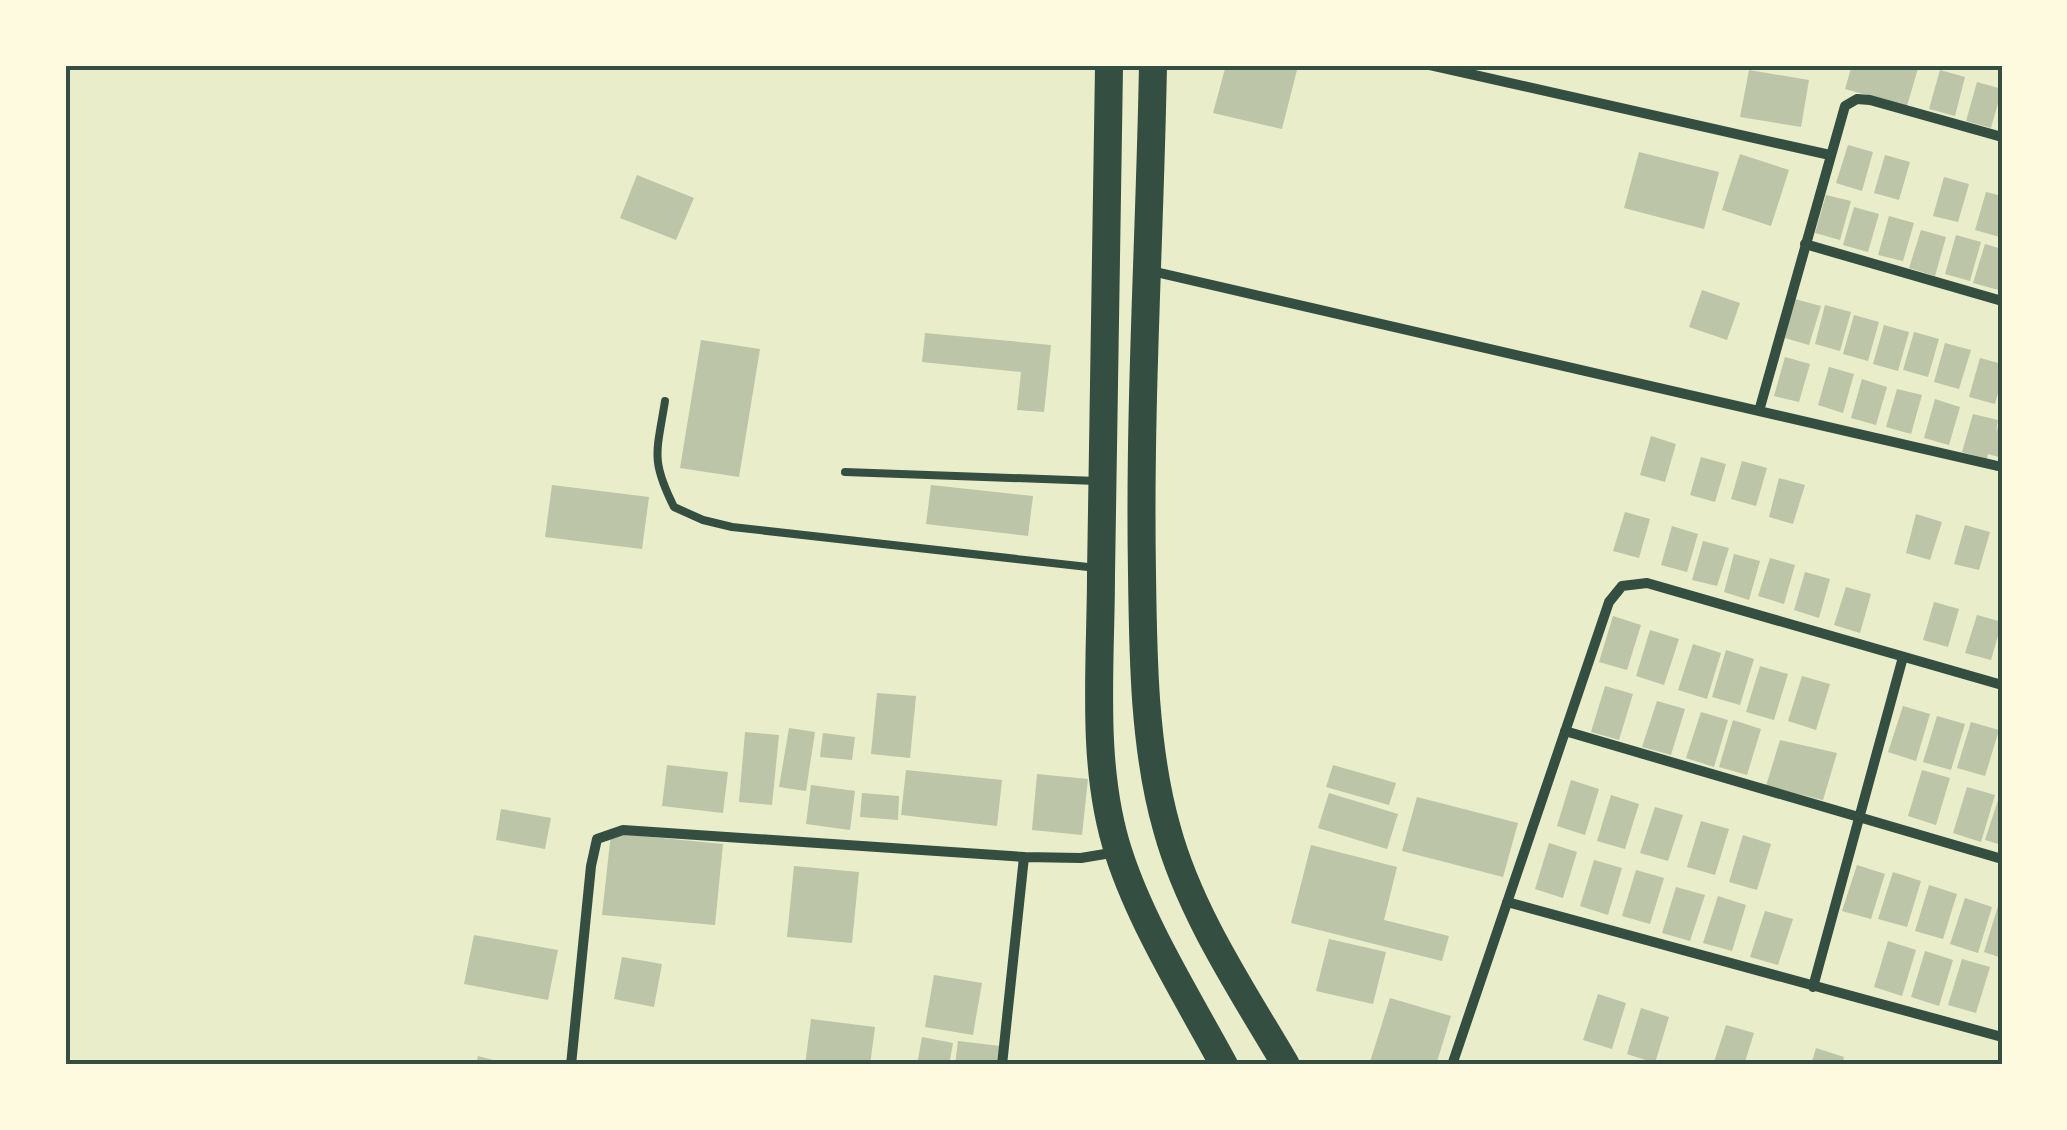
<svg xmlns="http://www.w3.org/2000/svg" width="2067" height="1130" font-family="Arial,sans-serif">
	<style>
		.building { fill: #bcc5a7 }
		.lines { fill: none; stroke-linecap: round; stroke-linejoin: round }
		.service { stroke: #344e41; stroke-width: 8 }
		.minor { stroke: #344e41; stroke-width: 10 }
		.trunk { stroke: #344e41; stroke-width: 28 }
		.neatline { fill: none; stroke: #344e41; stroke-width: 4 }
	</style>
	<rect width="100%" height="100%" fill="#e9edc9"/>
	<path class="building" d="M1226,65L1298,66L1282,129L1213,113Z
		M1852,65H1919L1907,106L1845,89Z
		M1749,70L1809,80L1801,127L1740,117Z
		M1940,70L1965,77L1955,116L1929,109Z
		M1977,82L2002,89L1991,128L1966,121Z
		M1848,145L1873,152L1862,191L1836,183Z
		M1639,152L1719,172L1704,229L1624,208Z
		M1740,154L1789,170L1771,226L1722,210Z
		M1885,155L1910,162L1899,200L1874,193Z
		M637,175L694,198L676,240L620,218Z
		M1944,177L1969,184L1958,222L1933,216Z
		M1986,192L2002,196L2000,237L1975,230Z
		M1826,195L1851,201L1840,240L1815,233Z
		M1854,207L1879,214L1868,252L1843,245Z
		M1889,216L1914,223L1903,261L1878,255Z
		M1921,230L1946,237L1935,276L1909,268Z
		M1956,235L1981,242L1970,281L1945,274Z
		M1985,244L2002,249L1999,290L1973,283Z
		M1702,290L1740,303L1727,340L1689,327Z
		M1795,299L1821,306L1809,345L1785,338Z
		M1825,305L1851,312L1840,351L1815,344Z
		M1854,315L1879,322L1868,361L1843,354Z
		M1884,325L1909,332L1898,371L1873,364Z
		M1914,332L1939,339L1928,377L1903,370Z
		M925,333L1051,345L1044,412L1017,410L1021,372L922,362Z
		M701,340L760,349L739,477L680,468Z
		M1945,343L1971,350L1959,389L1934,382Z
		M1785,357L1810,364L1799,402L1774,396Z
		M1980,358L2002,364V378L1995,404L1969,397Z
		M1829,367L1854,374L1843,413L1818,405Z
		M1862,379L1887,387L1876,425L1851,418Z
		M1897,389L1922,395L1911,434L1886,427Z
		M1935,399L1960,407L1949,445L1924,438Z
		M1973,414L1998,420L1996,432L2002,415V458L1988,454L1987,459L1962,452Z
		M1651,436L1676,444L1665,482L1640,475Z
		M1701,457L1726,464L1715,502L1690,495Z
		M1742,461L1767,468L1756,506L1731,499Z
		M1779,478L1805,485L1793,524L1769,517Z
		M552,485L649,497L642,549L545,537Z
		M931,485L1033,496L1028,536L926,524Z
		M1625,512L1650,519L1639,558L1613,551Z
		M1916,514L1942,522L1930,560L1906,553Z
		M1965,525L1990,532L1979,570L1954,564Z
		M1672,526L1698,534L1687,572L1661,565Z
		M1703,541L1729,548L1717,586L1692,580Z
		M1734,554L1760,561L1749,600L1724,592Z
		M1770,558L1795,565L1784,604L1758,596Z
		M1805,572L1830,579L1819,618L1794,610Z
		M1846,587L1871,594L1860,633L1834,625Z
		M1934,602L1959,609L1948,647L1923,640Z
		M1977,615L2002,622L1991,660L1965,653Z
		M1613,616L1641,625L1627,670L1599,662Z
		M1650,630L1679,639L1664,685L1636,676Z
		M1693,644L1721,653L1707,699L1678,690Z
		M1726,650L1754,659L1740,705L1712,697Z
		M1760,666L1788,674L1774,720L1746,712Z
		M1802,676L1830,684L1816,730L1788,721Z
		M1605,686L1633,694L1619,740L1591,732Z
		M877,693L916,696L910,758L871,754Z
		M1657,701L1685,709L1671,755L1642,747Z
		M1903,706L1930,714L1916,761L1888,752Z
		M1701,712L1728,720L1714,767L1686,758Z
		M1937,716L1965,724L1951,770L1923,762Z
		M1733,720L1761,729L1747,775L1719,767Z
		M1971,722L1999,730L1985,776L1957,768Z
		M789,728L815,732L806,791L779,787Z
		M745,732L779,735L772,805L739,802Z
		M823,733L855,737L852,760L820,757Z
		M1780,740L1837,753L1823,800L1766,786Z
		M667,765L728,772L723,813L662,806Z
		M1333,765L1396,783L1389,805L1326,787Z
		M906,770L1002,780L997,826L901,815Z
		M1922,770L1950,778L1936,825L1908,816Z
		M1037,774L1088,779L1082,835L1032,830Z
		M1571,780L1599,789L1585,835L1557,826Z
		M811,785L855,791L850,830L806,824Z
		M1967,787L1995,795L1981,842L1953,833Z
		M2002,788V845L1985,840Z
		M862,793L899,796L898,820L860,817Z
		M1329,793L1398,814L1387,849L1318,828Z
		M1611,795L1639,804L1625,849L1597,841Z
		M1417,797L1518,823L1503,877L1402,851Z
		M1655,807L1683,815L1668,861L1640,853Z
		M501,809L551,818L545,849L496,840Z
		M1701,821L1729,829L1715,875L1687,867Z
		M611,833L723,844L715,925L602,915Z
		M1743,835L1771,844L1757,890L1729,882Z
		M1549,843L1577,852L1563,898L1535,889Z
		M1311,845L1397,867L1384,920L1449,936L1442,961L1291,923Z
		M1594,860L1622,868L1608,915L1580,906Z
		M1857,865L1885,874L1871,919L1842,911Z
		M794,866L859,872L852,943L787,937Z
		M1636,870L1664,878L1650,924L1622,916Z
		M1893,872L1921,881L1907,927L1878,919Z
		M1929,885L1957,894L1943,939L1915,931Z
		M1676,887L1705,895L1690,941L1662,933Z
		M1718,896L1746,905L1732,951L1703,943Z
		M1965,898L1992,907L1978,953L1950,944Z
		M1998,906L2002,907V958L1984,952Z
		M1765,911L1793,919L1778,965L1750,957Z
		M474,935L558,950L548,1000L464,984Z
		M1329,939L1386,952L1373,1004L1316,991Z
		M1888,941L1916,950L1902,996L1874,987Z
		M1925,951L1953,960L1939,1006L1911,997Z
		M622,957L662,964L654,1007L614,999Z
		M1962,959L1990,967L1976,1013L1948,1005Z
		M934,975L982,983L973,1035L925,1027Z
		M1598,994L1626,1003L1612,1049L1583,1040Z
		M1390,998L1451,1016L1436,1065H1369Z
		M1641,1008L1669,1017L1655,1063L1627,1054Z
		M811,1019L875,1027L870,1065H805Z
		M1726,1025L1754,1033L1744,1065H1713Z
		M922,1037L953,1043L949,1065H917Z
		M958,1041L1000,1046L997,1065H955Z
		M1816,1048L1844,1057L1842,1065H1811Z
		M478,1056L509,1064V1065H476Z"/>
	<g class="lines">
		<path class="service" d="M665,401C657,452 650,459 674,507L703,520L732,527L1097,568
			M845,472L1097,481"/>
		<path class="minor" d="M1430,65L1830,155
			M1805,244L2002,301
			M1147,270L2002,467
			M1759,411L1845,106L1857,99L1870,100L2002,137
			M1565,731L2002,859
			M1507,902L2002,1037
			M1813,987L1903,657
			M571,1065L591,866L597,839L623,830L1024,857L1081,858L1117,852
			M1002,1065L1024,857
			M1452,1065L1609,602L1622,586L1647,583L2002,685"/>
		<path class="trunk" d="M1109,65C1107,235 1103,405 1101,574C1101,665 1090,766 1119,854C1142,925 1189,1000 1224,1065
			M1153,65C1150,234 1139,403 1142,573C1143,656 1144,749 1167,829C1190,913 1242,990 1286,1065"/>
	</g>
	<rect width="2067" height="1130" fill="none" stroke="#fefae0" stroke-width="135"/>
	<rect x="68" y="68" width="1932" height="994" class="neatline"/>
</svg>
